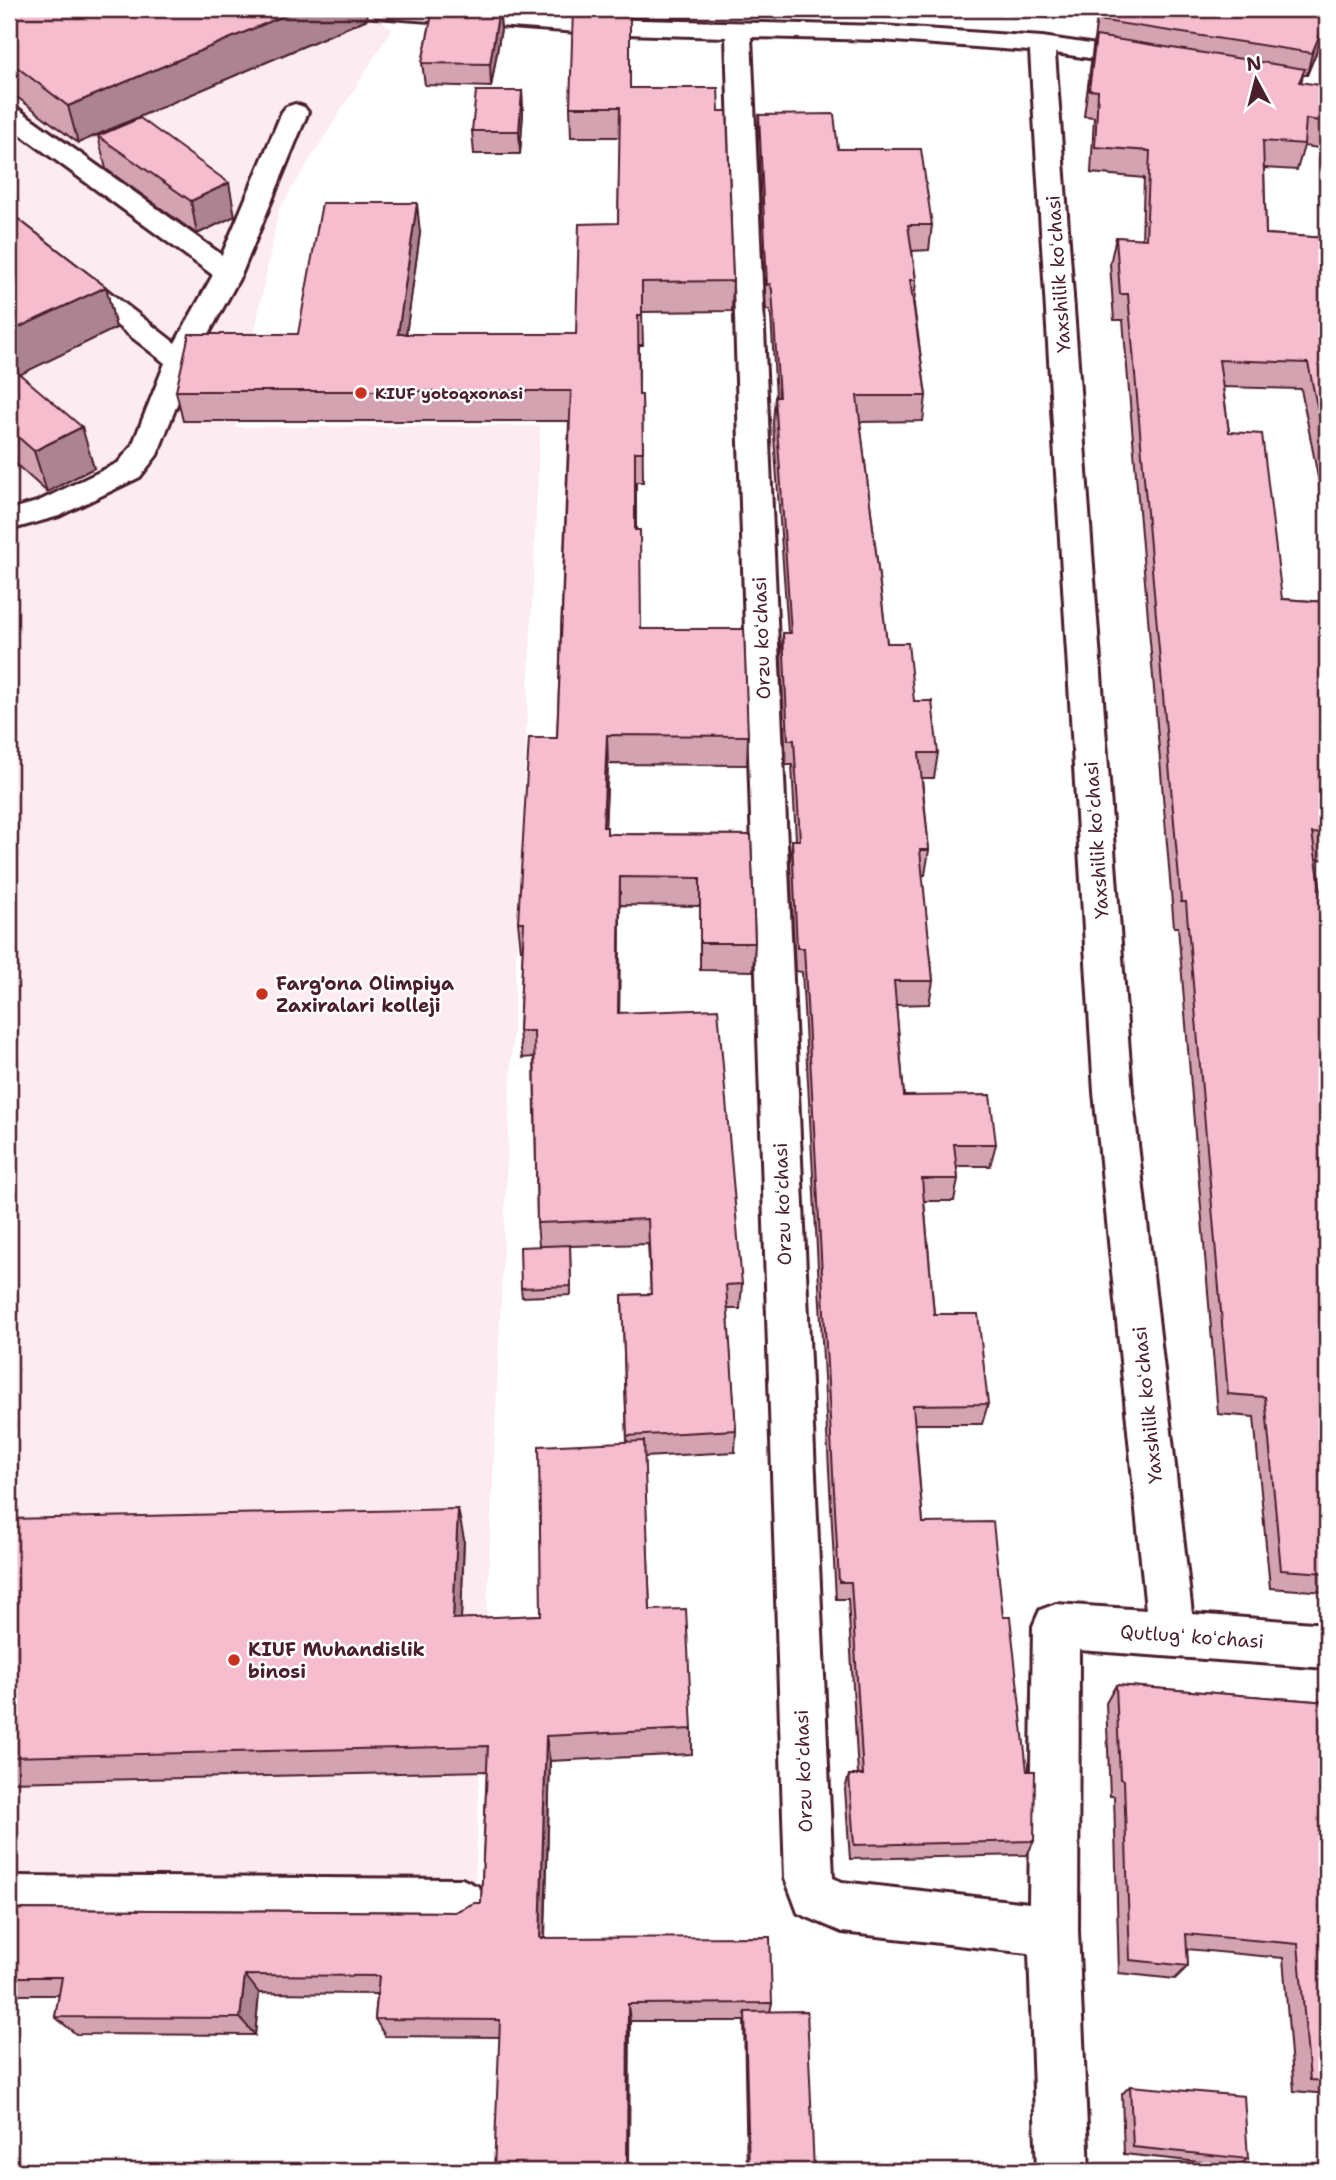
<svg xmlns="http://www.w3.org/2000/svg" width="1336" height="2180" font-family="'Shantell Sans',sans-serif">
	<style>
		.built { fill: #fcebf1 }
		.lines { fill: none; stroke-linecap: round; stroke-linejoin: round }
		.minor-casing { stroke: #4a1f2b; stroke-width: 6 }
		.minor { fill: #fff; fill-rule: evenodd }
		.wall { fill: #d4a3b2; stroke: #4a1f2b; stroke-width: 2 }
		.shaded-wall { fill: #ac8491; stroke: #4a1f2b; stroke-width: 2 }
		.building { fill: #f6bdcf; stroke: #4a1f2b; stroke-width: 2 }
		.poi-dot { fill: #c8321e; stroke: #fff; stroke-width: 2.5 }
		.labels { text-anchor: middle; stroke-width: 5; stroke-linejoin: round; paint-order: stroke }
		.far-poi-label { font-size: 16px; font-weight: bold; fill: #4a1f2b; stroke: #fff; text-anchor: start }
		.street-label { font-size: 19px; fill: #4a1f2b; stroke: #fff }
		.poi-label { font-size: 19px; font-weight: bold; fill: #4a1f2b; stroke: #fff; text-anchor: start }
	</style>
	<rect width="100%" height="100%" fill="#fff"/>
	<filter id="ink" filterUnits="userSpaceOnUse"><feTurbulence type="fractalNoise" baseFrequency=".0143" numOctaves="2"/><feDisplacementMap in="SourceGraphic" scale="14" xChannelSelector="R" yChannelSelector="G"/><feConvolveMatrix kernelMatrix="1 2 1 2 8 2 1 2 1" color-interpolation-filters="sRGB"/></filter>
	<g filter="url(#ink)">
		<path class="built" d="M9,9H368L392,29L279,209L236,427L540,426L475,1881L9,1892Z"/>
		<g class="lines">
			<g class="minor-casing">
				<path id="minor" d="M350,9H457L579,18L580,9H604V19L881,26L1042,37L1144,52L1153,54L1156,59L1153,64L1144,66L1055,53L1132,1092L1192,1614L1327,1624V1668L1079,1650L1078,1931L1089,2171H1037L1029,1953L842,1932L798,1913L785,1878L726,37L591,33L362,16L353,14ZM751,37L881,40L1030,51L1094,1092L1146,1610L1056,1604L1040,1610L1033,1626L1029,1903L842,1882L833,1878Z
					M295,104L304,107L308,112L242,273L194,361L157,455L140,477L59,516L9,530V510L37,502L118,463L132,446L165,363L9,241V220L19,222L175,343L213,275L9,126V106L18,109L222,255L282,112L286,107Z
					M9,1876L462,1879L479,1887L487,1904L479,1921L462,1929L9,1926Z"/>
			</g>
			<use href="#minor" class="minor"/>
		</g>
		<path class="wall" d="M9,9L367,19L78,143L9,91Z
			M433,9H504V10H499L501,29L491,87L425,85L422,63Z
			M630,9V88L719,111L733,281L732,311L642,312L643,345H639V395H642L643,482H636V530L641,629L748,736L747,765L608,764L605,827L608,834L751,835L755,943L753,971L700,970V906L620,905L619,1013L742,1284L740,1309H727L736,1430L735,1452L644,1457L650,1610L692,1729V1754L550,1761L545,1938L772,2003L770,2012L814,2171H747L744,2021H630L500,2037L385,2036L375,2019L377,1994L259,1993L255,2035L76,2034L55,2017L59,1995H9V1909L455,1912L481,1903L487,1771L9,1782V1519L464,1539L461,1619L541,1615L627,1442L622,1295L651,1294L648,1244L570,1246L571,1295L522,1297L521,1288L539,1246L537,1223L534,1057L522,1058L519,1031L523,950H521L518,922L557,738L569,421H183L176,391L298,334L420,233L406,334H576L618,223L620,137H571L570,107Z
			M966,9H1050L1048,18Z
			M1098,9H1249L1281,15L1327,9L1307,75H1303L1301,83L1327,86V149L1304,146L1297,170L1264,168L1266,234L1327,238V488H1320L1301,389L1223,387L1229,432L1282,599L1327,602V860L1316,859L1324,911H1327V1592L1270,1588L1254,1417L1218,1414L1178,927H1174L1123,320H1114L1110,264L1116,237L1142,239L1144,178L1091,173L1094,117L1084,116Z
			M522,91L523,113L520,154H474L472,131Z
			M759,115L838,149L932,225L929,250L912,251L916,280L914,305L926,396L923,421L860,422L887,643L938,753L934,778H922L929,850L925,875H922L933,981L929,1004L896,1005L904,1096L996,1144L990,1166H957L958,1179L954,1201H924L934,1314L988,1404L982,1424H915L923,1523L1003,1617L1034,1841L1027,1855L850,1859L845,1789L849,1775H858L848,1599H836L802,972L795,971L790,864L792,840H796L792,765H786L781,659L783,633H788L773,423L775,397H776L771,316L769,310H766L758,140Z
			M98,136L235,216L197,234L106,169Z
			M9,212L106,287L116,328L20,374L94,468L47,492L9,458Z
			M1116,1685L1327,1702V2094L1294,2091L1283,1958L1187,1949L1188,1966L1175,1979L1119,1973L1114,1796H1110L1106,1703Z
			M1130,2086L1248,2159L1237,2166L1124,2154L1122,2094Z"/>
		<path class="shaded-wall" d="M300,9H366L367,19L78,143L68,106Z
			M499,9L501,29L491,87L490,64Z
			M1327,18V27L1307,75L1312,53Z
			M522,91L523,113L520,154L519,131Z
			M229,183L235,216L197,234L191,201Z
			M417,203L420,233L402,364L398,334Z
			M106,287L116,328L9,380V332Z
			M82,427L94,468L47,492L34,451Z
			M607,735L608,764L604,856L603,827Z
			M620,877V905L619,1040L618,1013Z
			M458,1509L464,1539L460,1646L453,1619Z
			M546,1736L550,1761L544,1958L540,1938Z
			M245,1975L259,1993L255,2035L240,2018Z
			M628,2004L630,2021L629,2171H627Z"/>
		<path class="building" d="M9,9H300L68,106L9,61Z
			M433,9H499L490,64L422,63Z
			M573,9H630V88H718L719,111H727L733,281L642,282V315H638L639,395H642L643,452H635V530H640L641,629H744L748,736L607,735L603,827H607V834L751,835L755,943H700V878L620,877L618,1013L718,1009L742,1284L726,1285L736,1430L627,1436L622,1295L651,1294L648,1219L537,1223L534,1031H519L524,922H518L529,738H557L571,391H176L189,334H298L322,203H417L398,334H576L579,224L618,223L620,107H570Z
			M1099,9H1249L1281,15L1284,9H1327V18L1312,53L1098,20Z
			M1096,36L1305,69L1299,82L1327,86V122L1306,119L1304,144L1263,141L1266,234L1327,238V454L1308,363L1219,360L1229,432L1262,434L1282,599L1327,602V834L1312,833L1324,911H1327V1573L1281,1570L1265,1397L1228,1394L1186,902H1181L1128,294H1120L1116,237L1146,239L1150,151L1095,147L1098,91L1089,90Z
			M476,91H522L519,131H472Z
			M834,114L838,149H921L932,225H908L916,280H910L926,396H857L887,643H908L914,701H932L938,753H919L929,850H920L933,981H894L904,1096L990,1095L996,1144H954L958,1179H922L934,1314H978L988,1404L913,1405L923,1523L993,1522L1003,1617H1010L1027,1771H1035L1034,1841L854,1845L849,1775H863L851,1582H839L804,948H797L792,840H800L794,740H788L783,633H791L775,397H779L772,290L770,284L767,285L759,115Z
			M140,118L229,183L191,201L98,136Z
			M9,212L106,287L9,332Z
			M9,365L82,427L34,451L9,429Z
			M570,1245L571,1286L521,1288L520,1247Z
			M644,1441L650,1610L686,1609L692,1729L546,1736L540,1938L770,1937L772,2003L628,2004L627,2171H494L500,2020L375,2019L379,1976L245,1975L240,2018L55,2017L62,1977H9V1909L455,1912L474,1903H481L488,1746L9,1757V1519L458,1509L453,1619L541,1615L539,1446Z
			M1116,1685L1327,1702V2081L1310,2080L1298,1944L1186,1934L1188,1966L1130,1960L1124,1780L1120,1779Z
			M807,2011L814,2171H749L745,2012Z
			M1130,2086L1244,2096L1248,2159L1133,2147Z"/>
	</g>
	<g class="poi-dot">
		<circle cx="361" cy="393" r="7"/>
		<circle cx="262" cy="994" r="7"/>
		<circle cx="234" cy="1660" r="7"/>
	</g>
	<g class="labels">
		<g class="far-poi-label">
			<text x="375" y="399">KIUF yotoqxonasi</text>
		</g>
		<g class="street-label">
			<text transform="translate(1058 274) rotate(-94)" y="7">Yaxshilik koʻchasi</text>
			<text transform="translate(761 638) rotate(-92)" y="7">Orzu koʻchasi</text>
			<text transform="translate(1096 840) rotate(-94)" y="7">Yaxshilik koʻchasi</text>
			<text transform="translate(782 1204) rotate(-92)" y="7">Orzu koʻchasi</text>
			<text transform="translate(1147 1405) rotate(-96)" y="7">Yaxshilik koʻchasi</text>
			<text transform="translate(1192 1636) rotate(4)" y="7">Qutlugʻ koʻchasi</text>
			<text transform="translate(803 1771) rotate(-92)" y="7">Orzu koʻchasi</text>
		</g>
		<g class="poi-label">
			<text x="276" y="990">Farg'ona Olimpiya<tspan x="276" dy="22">Zaxiralari kolleji</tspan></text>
			<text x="248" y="1656">KIUF Muhandislik<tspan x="248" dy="22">binosi</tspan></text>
		</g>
	</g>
	<rect width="1336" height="2180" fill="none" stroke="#fff" stroke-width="35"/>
	<rect x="18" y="18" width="1301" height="2145" fill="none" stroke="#4a1f2b" stroke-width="2.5" filter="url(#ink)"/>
	<g transform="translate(1256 80) rotate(353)" stroke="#ffffff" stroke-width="5" paint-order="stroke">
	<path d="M0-5L12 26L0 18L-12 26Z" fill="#4a1f2b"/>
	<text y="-10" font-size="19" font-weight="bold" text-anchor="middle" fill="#4a1f2b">N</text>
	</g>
</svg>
